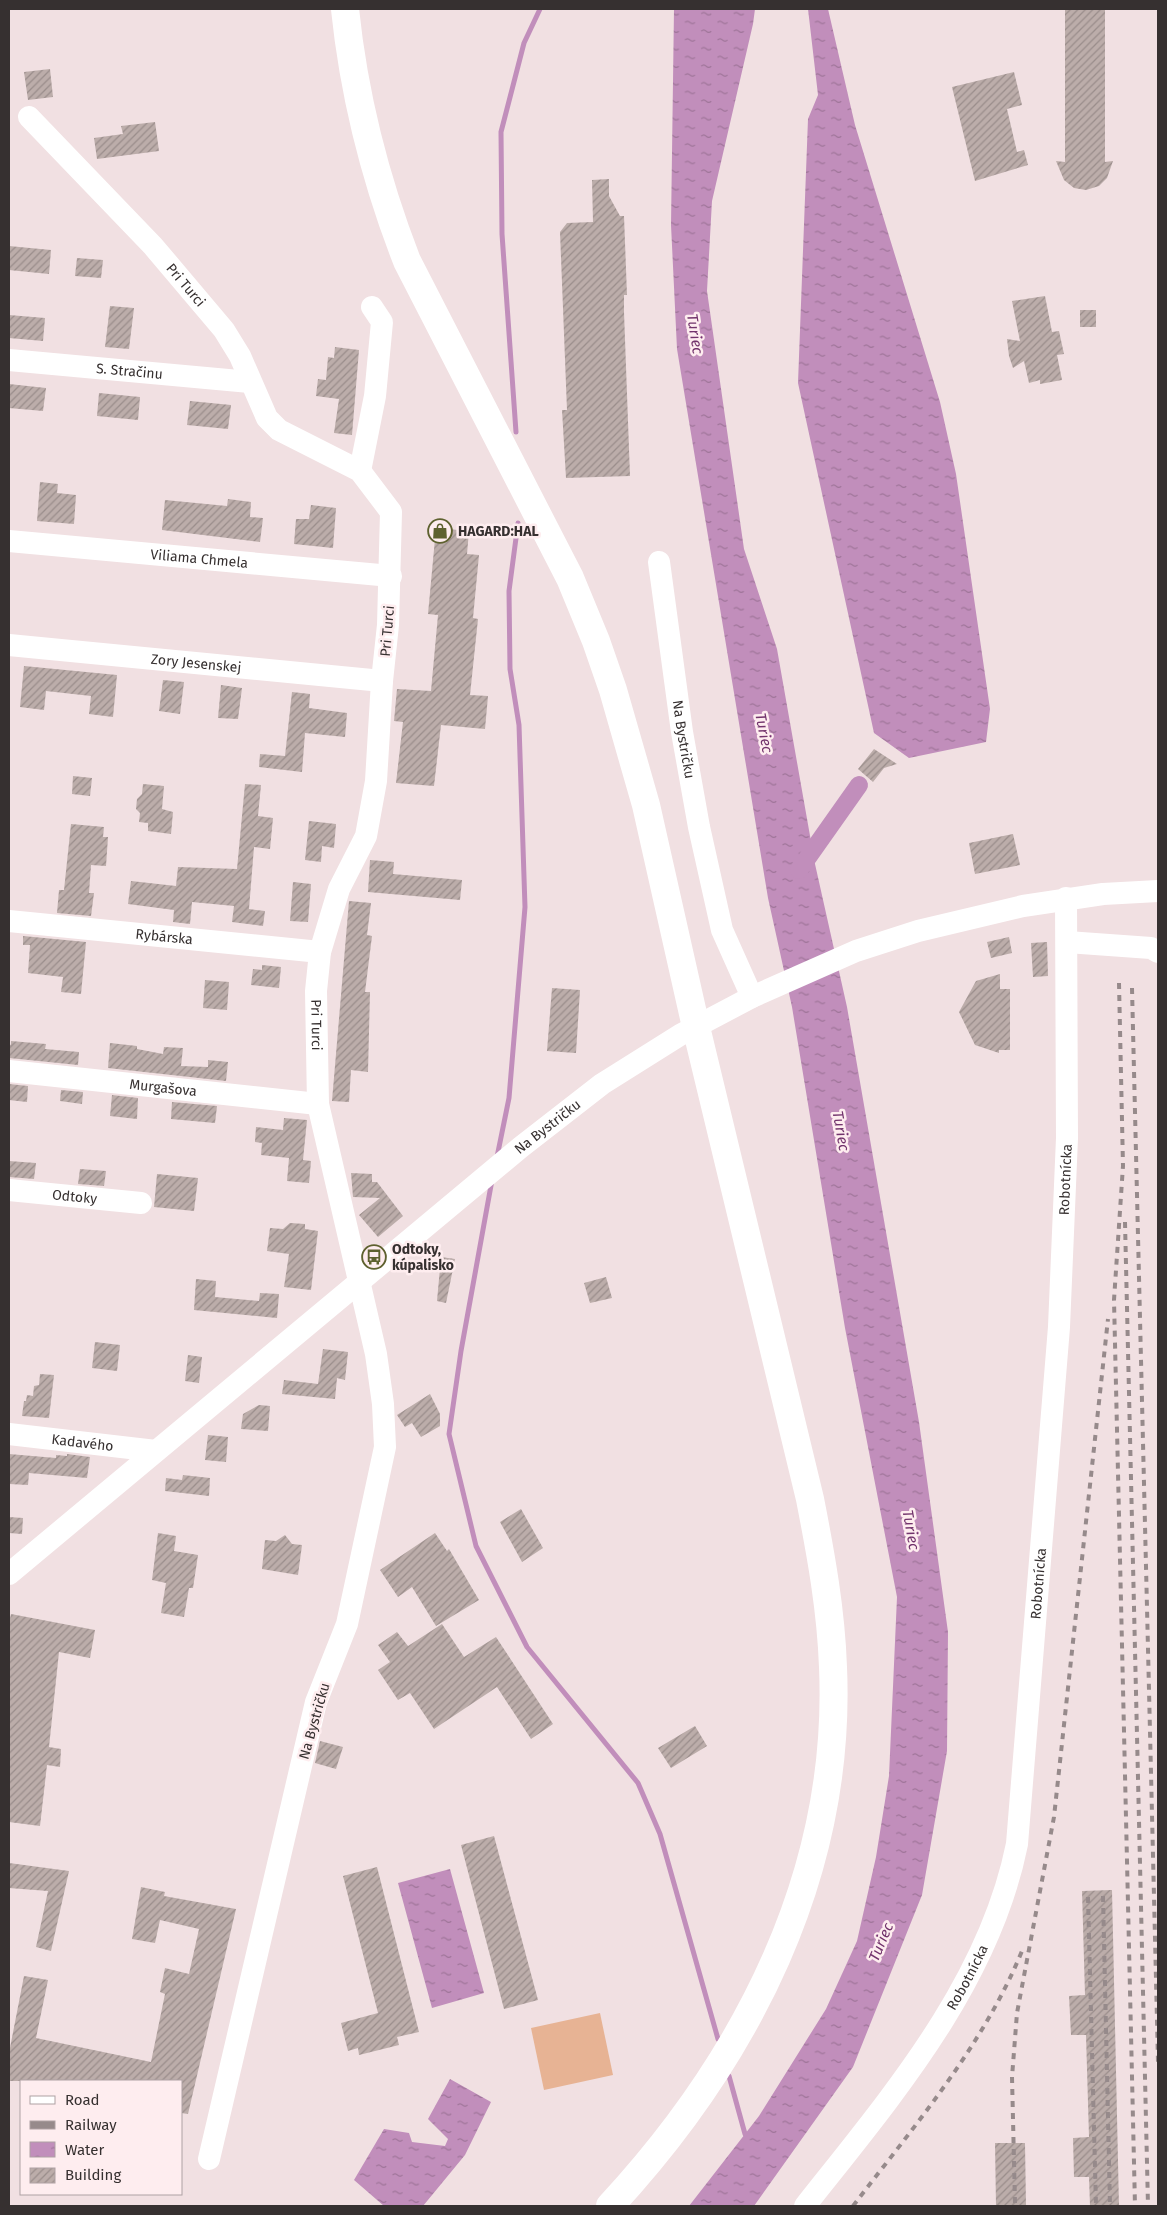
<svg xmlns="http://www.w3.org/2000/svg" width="1167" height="2215" font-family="'Fira Sans',sans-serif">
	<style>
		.garden { fill: #e7b394 }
		.water { fill: url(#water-ripples) }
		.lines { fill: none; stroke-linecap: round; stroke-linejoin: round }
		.stream { stroke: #c18ebb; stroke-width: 5 }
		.canal { stroke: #c18ebb; stroke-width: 18 }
		.building { fill: url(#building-hatch) }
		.minor { stroke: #fff; stroke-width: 22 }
		.major { stroke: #fff; stroke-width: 28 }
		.rail { stroke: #968a8b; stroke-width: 4; stroke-dasharray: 6 6; stroke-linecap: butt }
		.labels { text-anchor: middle; stroke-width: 5; stroke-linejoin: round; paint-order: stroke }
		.street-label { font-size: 14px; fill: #363030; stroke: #feedef }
		.poi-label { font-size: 14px; font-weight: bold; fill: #363030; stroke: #feedef; text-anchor: start }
		.water-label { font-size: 15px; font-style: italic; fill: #72336c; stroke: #feedef }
	</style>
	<defs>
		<pattern id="water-ripples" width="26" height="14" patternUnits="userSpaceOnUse" patternTransform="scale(1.25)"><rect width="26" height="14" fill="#c18ebb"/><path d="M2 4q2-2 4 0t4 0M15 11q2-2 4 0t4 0" fill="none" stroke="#9e7498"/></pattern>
		<pattern id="building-hatch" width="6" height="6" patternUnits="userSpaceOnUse" patternTransform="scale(1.25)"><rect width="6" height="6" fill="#bcadaa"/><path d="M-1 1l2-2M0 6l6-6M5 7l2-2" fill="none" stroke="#9a8d8b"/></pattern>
	</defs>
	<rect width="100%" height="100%" fill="#f1e0e2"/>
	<path class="garden" d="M600,2013L613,2075L544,2090L531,2028Z"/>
	<path class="water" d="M674,9H755L753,24L712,201L707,291L744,549L777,649L815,864L847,1007L919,1422L948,1632L947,1751L922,1895L853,2067L754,2206H689L759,2116L826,2009L857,1941L876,1857L889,1776L897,1597L845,1328L792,1007L768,898L677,349L671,225Z
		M808,9H828L855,125L940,402L956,474L990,709L986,742L909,758L874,733L798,383L808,119L818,95Z
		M450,1869L484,1993L432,2008L398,1883Z
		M450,2079L491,2102L465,2155L423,2206H384L354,2180L384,2129L409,2133L412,2142L445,2146L448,2139L428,2119Z"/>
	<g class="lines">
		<path class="stream" d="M516,432L502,234L501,132L524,43L540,9
			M497,1157L509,1098L525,907L519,725L510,669L509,591L518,523
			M492,1180L461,1351L449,1434L476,1546L527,1647L638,1783L660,1834L718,2039
			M729,2076L745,2134"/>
		<path class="canal" d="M799,870L859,785"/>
	</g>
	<path class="building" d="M1065,9H1105V162L1113,161L1107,178L1099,186L1086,190L1074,188L1064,180L1056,161L1065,162Z
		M50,69L53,97L28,100L24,72Z
		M1014,72L1022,105L1007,109L1017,152L1024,150L1028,165L975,181L952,87Z
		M155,122L159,151L97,159L94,138L123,134L121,126Z
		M609,179V196L620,216H624L627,295H624V312L630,476L566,478L562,410H567L560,232L567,223L593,222L592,180Z
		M9,246L51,250L49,274L9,270Z
		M77,258L103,260L101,278L75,276Z
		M1045,296L1052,332L1059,331L1064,354L1057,355L1062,380L1040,384V380L1029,383L1024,361L1013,368L1009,356L1007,339L1020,341L1012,301Z
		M110,306L134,308L129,349L105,347Z
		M1080,310H1096V327H1080Z
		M9,315L45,318L43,341L9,338Z
		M335,347L359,350L352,435L334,433L339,399L316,396L318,379L326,380L328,357L334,358Z
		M9,384L46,388L43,411L9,408Z
		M99,393L140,397L138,420L97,416Z
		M190,401L231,405L228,429L187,425Z
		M40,482L58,484L57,493L76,495L74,524L37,521Z
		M228,499L251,502L250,517L263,518L260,542L162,530L165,500L227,506Z
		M311,505L336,508L333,548L294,544L296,519H309Z
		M436,528L469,531L467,554L479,555L473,618L478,619L470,695L488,696L485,729L441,725L434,786L396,783L403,722L394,721L397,689L431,691L438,615L428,614Z
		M24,666L117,675L113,717L89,714L91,696L46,691L44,710L20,707Z
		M163,680L184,682L180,714L159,711Z
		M221,685L242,688L238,719L218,718Z
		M292,692L310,694L309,708L347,713L345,737L305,733L302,772L259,767L260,754L285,756Z
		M874,749L897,764L884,768L873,782L858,769Z
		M73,776L92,778L90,796L72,794Z
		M143,784L164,786L162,809L173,812L171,834L148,831V823L139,822L140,813L136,809L137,799L142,794Z
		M245,784L261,785L258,816L273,818L270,849L254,847L249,909L265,911L263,926L232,922L234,906L192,902L190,924L173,922L174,910L128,904L131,881L176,886L178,867L237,869Z
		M309,821L336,824L334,848L322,846L321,862L305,860Z
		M71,824L104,827L103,837H108L106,866L91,865L89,893H94L91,916L57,913L59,890H64Z
		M1013,834L1020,865L975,874L969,843Z
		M370,860L394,862L393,874L462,880L460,900L368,892Z
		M293,882L311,884L308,922L290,921Z
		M349,901L371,903L367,935L372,936L365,992H370L368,1072L351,1070L349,1102L332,1101Z
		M23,936L86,942L81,994L61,992L63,977L28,973L30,945H23Z
		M1009,937L1012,953L991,958L987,942Z
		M1047,942L1048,976L1033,977L1031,943Z
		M262,965L281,967L279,988L251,985L253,969L262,970Z
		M1000,974V989H1010V1050H999V1053L975,1045L959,1012L976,981Z
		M205,980L229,982L227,1010L203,1008Z
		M552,988L580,990L576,1053L547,1051Z
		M11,1041L46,1044L45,1049L79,1052L78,1065L9,1058V1044L11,1045Z
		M110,1043L137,1046V1049L163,1054L164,1047L183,1048L181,1066L208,1067V1060L228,1062L226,1081L108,1068Z
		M9,1084L28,1086L27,1102L9,1100Z
		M61,1090L83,1092L82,1104L60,1101Z
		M112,1095L138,1098L137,1119L110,1116Z
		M172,1102L217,1106L215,1123L171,1119Z
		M284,1118L307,1120L303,1160L311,1161L309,1183L287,1181L289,1158L261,1155L262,1143L255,1142L256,1127L283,1130Z
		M9,1161L36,1163L34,1179L9,1177Z
		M80,1169L106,1171L104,1186L78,1184Z
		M351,1173L372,1174V1182H377L403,1216L378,1237L359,1215L380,1198L353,1197Z
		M157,1174L198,1178L194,1211L154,1207Z
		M290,1223L305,1224V1229L318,1231L311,1290L284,1287L289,1254L267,1251L270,1228L283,1229Z
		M441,1257L455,1259L446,1303L437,1301Z
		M606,1277L612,1298L590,1303L584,1283Z
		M196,1279L216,1281L215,1297L259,1301L260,1293L279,1294L277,1318L194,1310Z
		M95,1342L120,1345L117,1371L92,1368Z
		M323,1349L348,1352L345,1380L337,1378L335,1399L282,1394L284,1380L318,1384Z
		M188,1355L202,1357L199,1383L185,1381Z
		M40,1374L54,1375L49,1418L22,1416L24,1401H26L27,1395L33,1396L34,1386L39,1385Z
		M430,1394L440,1414V1426L421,1437L412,1423L405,1427L397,1415Z
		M259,1405L270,1406L268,1431L241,1429L243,1414Z
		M208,1435L228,1437L226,1462L205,1460Z
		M9,1454L56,1458V1455L67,1456V1454L90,1457L87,1478L29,1473L28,1485L9,1484Z
		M183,1475L210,1478L209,1496L165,1491L166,1478L182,1480Z
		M521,1509L543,1548L522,1562L500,1522Z
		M9,1517L23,1518L22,1534L9,1533Z
		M158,1533L176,1536L174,1551L198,1555L193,1588H189L184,1617L161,1613L166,1583L152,1580Z
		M435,1533L447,1551L449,1549L479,1600L436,1626L412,1587L398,1597L380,1570Z
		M285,1535L292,1544L302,1545L298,1575L262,1569L265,1540L276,1541Z
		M11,1614L95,1630L90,1658L59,1652L49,1747L61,1749L60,1767L47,1765L40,1826L9,1822V1623Z
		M442,1624L464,1657L496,1637L553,1724L531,1739L497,1687L434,1729L410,1693L398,1700L378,1670L390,1662L378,1645L397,1632L408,1646Z
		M695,1726L707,1746L671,1768L658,1748Z
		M320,1741L343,1747L336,1769L315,1763Z
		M494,1836L538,2000L504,2009L461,1845Z
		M9,1863L69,1871L51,1951L36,1947L48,1891L9,1888Z
		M377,1867L419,2032L397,2037L399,2045L359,2055L358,2048L348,2051L341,2023L378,2013L343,1876Z
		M141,1887L165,1892L164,1896L236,1909L188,2114L181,2113V2081H9V2053L24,1976L48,1980L36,2038L151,2062L165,1994L160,1992L165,1968L189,1974L199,1929L160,1920L155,1943L132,1939Z
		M1112,1890L1119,2206H1090L1089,2177H1074L1073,2138L1089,2137L1086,2035H1071L1069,1996L1085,1995L1082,1891Z
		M995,2143H1025L1026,2206H996Z"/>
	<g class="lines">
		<g class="minor">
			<path id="s1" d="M29,117L153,246L224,330L240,356L267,418L279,430L360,471L391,512L388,625L382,681L376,781L366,836L339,889L320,952L316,991L318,1104L376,1354L383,1404L385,1447L347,1624L316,1702L209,2159"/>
			<path id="s2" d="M9,360L250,382"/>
			<path d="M360,471L375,396L382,322L372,307"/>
			<path id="s3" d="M9,541L391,576"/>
			<path id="s4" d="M659,562L682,732L699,827L722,930L752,997"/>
			<path id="s5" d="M9,645L382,681"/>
			<path id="s6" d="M9,921L320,952"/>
			<path d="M1067,942L1151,948L1158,952"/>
			<path id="s7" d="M9,1071L318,1104"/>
			<path id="s8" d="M9,1190L141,1203"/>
			<path id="s9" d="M9,1434L156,1451"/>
			<path id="s10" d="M9,1574L521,1147L602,1084L680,1035L752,997L856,951L918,931L1023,906L1103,894L1158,891"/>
			<path id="s11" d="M805,2206C891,2097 989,1984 1017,1844L1059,1327L1067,1138L1066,898"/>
		</g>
		<path class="major" d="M345,9C354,96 375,179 407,261L570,578L596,641L613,690L646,805L696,1027L810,1499C821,1555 831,1610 833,1667C842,1873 747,2058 610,2206"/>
		<path class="rail" d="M1119,983L1123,1166L1114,1300L1135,2206
			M1132,988L1158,2062
			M1125,1222L1148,2206
			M1103,1896L1110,2206
			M1088,1897L1096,2206
			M1015,2203L1012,2077L1017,2013L1054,1817L1108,1319
			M853,2206C915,2125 983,2046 1022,1951"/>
	</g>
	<defs>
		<g id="shop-ring" transform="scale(1.25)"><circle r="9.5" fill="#feedef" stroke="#5e612f" stroke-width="1.5"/><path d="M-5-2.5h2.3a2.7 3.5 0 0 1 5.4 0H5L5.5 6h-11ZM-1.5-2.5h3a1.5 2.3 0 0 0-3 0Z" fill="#5e612f"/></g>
		<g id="bus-ring" transform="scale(1.25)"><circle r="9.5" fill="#feedef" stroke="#5e612f" stroke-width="1.5"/><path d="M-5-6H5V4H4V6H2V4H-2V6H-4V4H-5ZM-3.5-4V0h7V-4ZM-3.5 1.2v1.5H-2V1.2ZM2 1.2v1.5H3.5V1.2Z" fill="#5e612f"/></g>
	</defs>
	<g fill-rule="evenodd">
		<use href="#shop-ring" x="440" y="531"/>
		<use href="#bus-ring" x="374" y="1257"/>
	</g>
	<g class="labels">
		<g class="street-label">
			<text dy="5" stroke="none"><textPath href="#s1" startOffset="230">Pri Turci</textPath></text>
			<text dy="5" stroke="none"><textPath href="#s2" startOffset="121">S. Stračinu</textPath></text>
			<text dy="5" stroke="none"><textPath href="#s3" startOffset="191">Viliama Chmela</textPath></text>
			<text transform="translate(387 631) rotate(-85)" y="5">Pri Turci</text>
			<text dy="5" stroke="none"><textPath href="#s5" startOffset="188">Zory Jesenskej</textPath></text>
			<text dy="5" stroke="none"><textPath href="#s4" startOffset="179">Na Bystričku</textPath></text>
			<text dy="5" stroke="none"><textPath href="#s6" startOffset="156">Rybárska</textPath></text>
			<text dy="5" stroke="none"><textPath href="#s1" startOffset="1070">Pri Turci</textPath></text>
			<text dy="5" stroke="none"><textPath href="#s7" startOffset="155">Murgašova</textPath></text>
			<text dy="5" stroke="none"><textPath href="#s10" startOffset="700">Na Bystričku</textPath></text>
			<text dy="5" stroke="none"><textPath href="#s11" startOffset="1090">Robotnícka</textPath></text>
			<text dy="5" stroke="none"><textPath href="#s8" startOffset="66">Odtoky</textPath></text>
			<text dy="5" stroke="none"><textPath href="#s9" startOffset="74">Kadavého</textPath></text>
			<text dy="5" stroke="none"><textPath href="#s11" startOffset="685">Robotnícka</textPath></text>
			<text transform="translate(314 1721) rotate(-74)" y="5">Na Bystričku</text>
			<text dy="5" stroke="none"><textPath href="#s11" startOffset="281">Robotnícka</textPath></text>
		</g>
		<g class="poi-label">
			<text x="458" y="536">HAGARD:HAL</text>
			<text x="392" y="1254">Odtoky,<tspan x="392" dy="16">kúpalisko</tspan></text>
		</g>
		<g class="water-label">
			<text transform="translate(695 334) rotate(81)" y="5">Turiec</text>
			<text transform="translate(764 733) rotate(79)" y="5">Turiec</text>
			<text transform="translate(841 1131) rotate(80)" y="5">Turiec</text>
			<text transform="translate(911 1530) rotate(80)" y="5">Turiec</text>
			<text transform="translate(881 1942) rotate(-67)" y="5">Turiec</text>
		</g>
	</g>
	<rect width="1167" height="2215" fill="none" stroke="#363030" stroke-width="20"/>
	<rect x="20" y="2080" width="162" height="115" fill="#feedef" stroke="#aea1a3"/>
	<rect x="30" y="2096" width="25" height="8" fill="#ffffff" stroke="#aea1a3"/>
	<text x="65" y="2105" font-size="15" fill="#363030">Road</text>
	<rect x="30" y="2121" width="25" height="8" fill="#968a8b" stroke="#aea1a3"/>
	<text x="65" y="2130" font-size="15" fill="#363030">Railway</text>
	<rect x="30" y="2142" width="25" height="15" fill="url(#water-ripples)" stroke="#aea1a3"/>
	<text x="65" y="2155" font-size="15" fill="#363030">Water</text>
	<rect x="30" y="2168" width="25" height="15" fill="url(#building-hatch)" stroke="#aea1a3"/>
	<text x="65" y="2180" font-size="15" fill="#363030">Building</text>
</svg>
